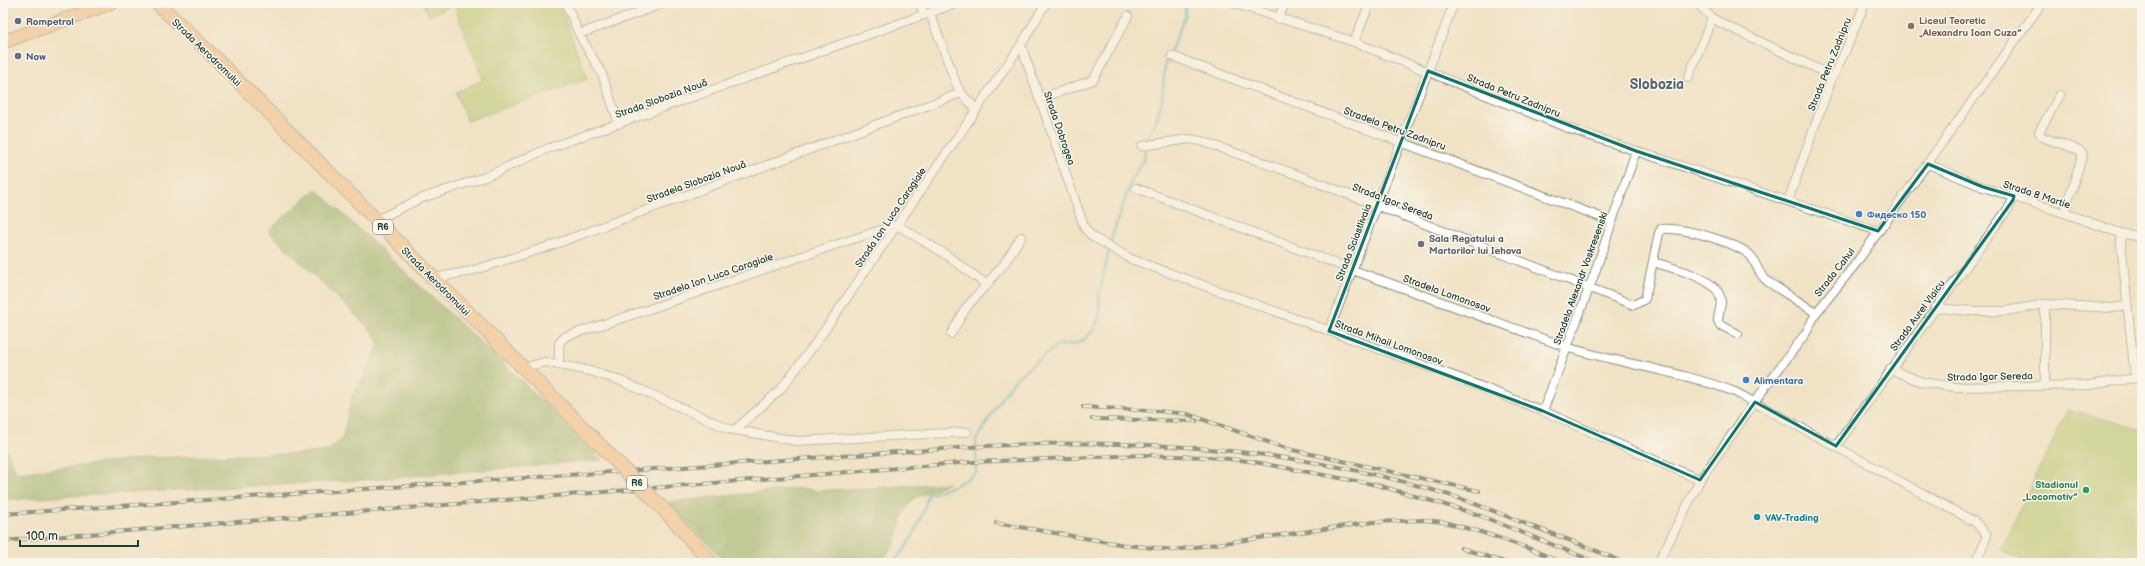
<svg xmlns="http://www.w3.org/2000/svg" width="2145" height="566" font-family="'Balsamiq Sans',sans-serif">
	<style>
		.green { fill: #aec66b; stroke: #668250 }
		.forest { fill: #8aab5f; stroke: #54744a }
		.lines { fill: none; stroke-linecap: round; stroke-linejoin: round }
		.stream { stroke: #41b1bd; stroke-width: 2.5 }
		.minor-casing { stroke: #88907c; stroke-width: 10 }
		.primary-casing { stroke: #88907c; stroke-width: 15 }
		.trunk-casing { stroke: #88907c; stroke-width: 15 }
		.minor { stroke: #fff; stroke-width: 8 }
		.primary { stroke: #f6be87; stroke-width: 13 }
		.trunk { stroke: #f6be87; stroke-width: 13 }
		.rail-casing { stroke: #1f3d34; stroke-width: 4 }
		.rail { stroke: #fbf7ec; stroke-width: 2.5; stroke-dasharray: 8; stroke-linecap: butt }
		.trunk-bridge-casing { stroke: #88907c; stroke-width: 15; stroke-linecap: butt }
		.trunk-bridge { stroke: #f6be87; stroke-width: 13 }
		.marked { fill: none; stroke: #0f766e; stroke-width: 3; stroke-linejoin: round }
		.service-dot { fill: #5c6f8a; stroke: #fbf7ec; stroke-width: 1.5 }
		.education-dot { fill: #8d6e63; stroke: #fbf7ec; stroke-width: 1.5 }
		.shop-dot { fill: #3f7fe0; stroke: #fbf7ec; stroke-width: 1.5 }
		.worship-dot { fill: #6b7280; stroke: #fbf7ec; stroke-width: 1.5 }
		.leisure-dot { fill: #2e9e5b; stroke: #fbf7ec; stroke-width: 1.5 }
		.culture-dot { fill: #0f9aa8; stroke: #fbf7ec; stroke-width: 1.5 }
		.labels { text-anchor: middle; stroke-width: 3; stroke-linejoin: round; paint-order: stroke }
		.shield { fill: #fbf7ec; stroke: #61756b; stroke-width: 1 }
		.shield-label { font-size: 9px; font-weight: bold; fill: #1f3d34 }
		.education-label { font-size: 10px; font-weight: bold; fill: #785e54; stroke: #fbf7ec; text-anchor: start }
		.service-label { font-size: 10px; font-weight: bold; fill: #4e5e75; stroke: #fbf7ec; text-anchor: start }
		.street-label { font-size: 10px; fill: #1f3d34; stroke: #fbf7ec }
		.shop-label { font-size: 10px; font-weight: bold; fill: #366cbe; stroke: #fbf7ec; text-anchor: start }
		.worship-label { font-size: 10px; font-weight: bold; fill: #5b616d; stroke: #fbf7ec; text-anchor: start }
		.leisure-label { font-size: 10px; font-weight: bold; fill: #27864d; stroke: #fbf7ec; text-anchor: end }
		.culture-label { font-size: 10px; font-weight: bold; fill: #0d838f; stroke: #fbf7ec; text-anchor: start }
		.district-label { font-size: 14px; font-weight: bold; fill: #586774; stroke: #fbf7ec }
	</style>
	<rect width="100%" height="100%" fill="#fbf7ec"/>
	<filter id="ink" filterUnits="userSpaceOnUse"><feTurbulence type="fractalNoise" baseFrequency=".025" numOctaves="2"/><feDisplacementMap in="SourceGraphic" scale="8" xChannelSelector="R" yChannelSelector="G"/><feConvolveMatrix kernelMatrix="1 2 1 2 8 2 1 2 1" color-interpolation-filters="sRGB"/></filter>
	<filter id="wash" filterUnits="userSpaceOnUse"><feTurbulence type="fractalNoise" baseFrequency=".012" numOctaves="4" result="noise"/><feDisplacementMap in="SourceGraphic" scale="16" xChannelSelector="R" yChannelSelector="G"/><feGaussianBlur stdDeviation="0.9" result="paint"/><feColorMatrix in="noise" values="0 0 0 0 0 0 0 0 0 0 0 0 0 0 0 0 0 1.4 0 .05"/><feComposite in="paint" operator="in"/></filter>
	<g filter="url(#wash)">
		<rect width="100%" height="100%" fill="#f0e2c5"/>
		<path class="green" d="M423,3H559L587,79L467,121L456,92L483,80L454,5L428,16Z
			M2068,409L2142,430V563H2027L2001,549Z"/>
		<path class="forest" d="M316,189L522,381L602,460L377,479L3,500V442L17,473L146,458L310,453L328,451L342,439L352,397L364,377L379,345L372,331L268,231Z
			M949,483L913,499L904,512L895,544L880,563H726L668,502L801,488L817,491Z"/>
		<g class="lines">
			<path class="stream" d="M892,563C911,546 922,519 928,495L956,485L976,473V440L1004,394L1018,376L1058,345L1074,344L1085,339L1094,329L1100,315L1099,296L1112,236L1132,179L1143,161L1149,134L1156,121L1162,100L1165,65L1185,16V3"/>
		</g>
	</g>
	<g filter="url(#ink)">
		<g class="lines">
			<g class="minor-casing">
				<path id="minor" d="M566,3L579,34L602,74L619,124
					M920,3L924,15
					M1233,3L1354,42L1573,130L1878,231
					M1697,3L1712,18L1723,24L1816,68L1832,78
					M930,13L957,86L961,93L976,109
					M1278,19L1285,3
					M579,34L665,3
					M1354,42L1370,3
					M1021,45L1085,229L1093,237L1131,259L1459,378L1543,411L1700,480
					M1172,56L1611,221
					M1688,78L1712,18
					M2060,95L2039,132L2042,137L2079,150L2083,154L2064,213
					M1039,99L1093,80L1128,16
					M1142,146L1189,139L1201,141L1298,175L1634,305L1645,299L1659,233L1661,229C1683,227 1731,241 1749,254C1755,259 1757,273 1767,281C1783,292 1800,302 1816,313
					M1928,164L1983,187L2064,213L2120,233L2142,237
					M1136,188L1353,270L1566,347C1621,364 1680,371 1735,392L1975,522L1987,535L1976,563
					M1788,201L1832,78L1845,52L1865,3
					M376,220L422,198L485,177L549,148L957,3
					M2120,233L2135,378
					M1653,262C1669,267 1712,277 1719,294C1724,303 1718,312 1718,321L1720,325L1738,334
					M434,278L471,271L550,246L961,93
					M2045,304V385
					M1935,308L1973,311H2006L2045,304L2111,308L2127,306
					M1329,331L1454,3
					M951,334L966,308L1004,264L1021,237
					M559,365V343L566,336C678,302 786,259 897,225L945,254L987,285
					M522,368L545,362L590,371L621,381L729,429L797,441L967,432
					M1890,369L1922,382L1955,387L2089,385L2142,377
					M1543,411L1594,275L1636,151
					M735,430L780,390L815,344L1021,45L1046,3
					M1836,446L2010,206L2014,196
					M1658,563L1700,480L1768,383L1806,333L1816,313L1854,266L2042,3"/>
			</g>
			<g class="primary-casing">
				<path id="primary" d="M3,42L111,3"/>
			</g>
			<g class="trunk-casing">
				<path id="trunk" d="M157,3L211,54L607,452
					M668,514L711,563"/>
			</g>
			<use href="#minor" class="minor"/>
			<use href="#primary" class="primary"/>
			<use href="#trunk" class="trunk"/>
			<g class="rail-casing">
				<path id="rail" d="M1083,407L1158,411L1187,414L1288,449L1479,491
					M1092,419L1196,421
					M3,514L986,446C1141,438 1300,448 1449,495C1475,503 1501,514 1526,524C1559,536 1592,548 1624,563
					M996,523L1125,545L1174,550L1374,522L1423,520L1444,522L1484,533L1536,551L1562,563
					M3,541L972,462L1143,455L1208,457L1249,461L1377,485L1476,514L1598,563
					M1461,548L1507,563"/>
			</g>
			<use href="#rail" class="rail"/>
			<g class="trunk-bridge-casing">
				<path id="trunk-bridge" d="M607,452L668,514"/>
			</g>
			<use href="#trunk-bridge" class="trunk-bridge"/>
		</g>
	</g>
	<path d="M0 0H2145V566H0ZM1428,71L1636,151L1878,231L1928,164L1983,187L2014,196L2013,200L1836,446L1755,402L1700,480L1543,411L1329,331Z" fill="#f0e2c5" fill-opacity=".55" fill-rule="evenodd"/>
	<path class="marked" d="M1428,71L1636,151L1878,231L1928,164L1983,187L2014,196L2013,200L1836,446L1755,402L1700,480L1543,411L1329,331Z"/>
	<g class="service-dot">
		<circle cx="18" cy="21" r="4"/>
		<circle cx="18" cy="56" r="4"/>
	</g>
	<circle class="education-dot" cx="1911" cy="26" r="4"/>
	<g class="shop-dot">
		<circle cx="1859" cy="214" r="4"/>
		<circle cx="1746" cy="380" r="4"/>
	</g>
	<circle class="worship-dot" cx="1421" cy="244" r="4"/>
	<circle class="leisure-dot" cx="2086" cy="490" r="4"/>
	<circle class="culture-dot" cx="1757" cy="517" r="4"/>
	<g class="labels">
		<g class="shield">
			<rect x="373" y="220" width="20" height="14" rx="3"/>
			<rect x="627" y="476" width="20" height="14" rx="3"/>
		</g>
		<g class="shield-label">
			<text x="383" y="230">R6</text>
			<text x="637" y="486">R6</text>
		</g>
		<g class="education-label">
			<text x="1919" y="24">Liceul Teoretic<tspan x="1919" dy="12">„Alexandru Ioan Cuza”</tspan></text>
		</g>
		<g class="service-label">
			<text x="26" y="25">Rompetrol</text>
			<text x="26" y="60">Now</text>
		</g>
		<g class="street-label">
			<text transform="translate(207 52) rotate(44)" y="4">Strada Aerodromului</text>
			<text transform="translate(1829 64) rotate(-68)" y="4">Strada Petru Zadnipru</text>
			<text transform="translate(1514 95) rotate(22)" y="4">Strada Petru Zadnipru</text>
			<text transform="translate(661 98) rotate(-20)" y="4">Strada Slobozia Nouă</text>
			<text transform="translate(1060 128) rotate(71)" y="4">Strada Dobrogea</text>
			<text transform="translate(1395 128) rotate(20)" y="4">Stradela Petru Zadnipru</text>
			<text transform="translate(696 181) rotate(-20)" y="4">Stradela Slobozia Nouă</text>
			<text transform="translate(2037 194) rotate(18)" y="4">Strada 8 Martie</text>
			<text transform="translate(1393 201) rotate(21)" y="4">Strada Igor Sereda</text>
			<text transform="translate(890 217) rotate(-56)" y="4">Strada Ion Luca Caragiale</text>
			<text transform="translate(1353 242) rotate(-69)" y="4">Strada Sciastlivaia</text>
			<text transform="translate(1834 272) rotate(-52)" y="4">Strada Cahul</text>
			<text transform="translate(713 276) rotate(-19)" y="4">Stradela Ion Luca Caragiale</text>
			<text transform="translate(1580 278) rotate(-70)" y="4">Stradela Alexandr Voskresenski</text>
			<text transform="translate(436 281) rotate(45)" y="4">Strada Aerodromului</text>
			<text transform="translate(1447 293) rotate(20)" y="4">Stradela Lomonosov</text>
			<text transform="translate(1917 315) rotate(-54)" y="4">Strada Aurel Vlaicu</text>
			<text transform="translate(1389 342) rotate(20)" y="4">Strada Mihail Lomonosov</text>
			<text transform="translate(1990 376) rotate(-1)" y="4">Strada Igor Sereda</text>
		</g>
		<g class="shop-label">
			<text x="1867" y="218">Фидеско 150</text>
			<text x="1754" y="384">Alimentara</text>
		</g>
		<g class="worship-label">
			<text x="1429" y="242">Sala Regatului a<tspan x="1429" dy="12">Martorilor lui Iehova</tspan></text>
		</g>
		<g class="leisure-label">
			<text x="2078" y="488">Stadionul<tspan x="2078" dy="12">„Locomotiv”</tspan></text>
		</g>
		<g class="culture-label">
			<text x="1765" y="521">VAV-Trading</text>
		</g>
		<g class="district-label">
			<text x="1657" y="89">Slobozia</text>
		</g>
	</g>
	<rect width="2145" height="566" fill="none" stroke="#fbf7ec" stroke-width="16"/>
	<path d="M20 540v6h118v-6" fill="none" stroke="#1f3d34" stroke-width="2"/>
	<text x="26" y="540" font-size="12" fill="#1f3d34" stroke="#fbf7ec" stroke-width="3" paint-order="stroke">100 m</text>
</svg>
